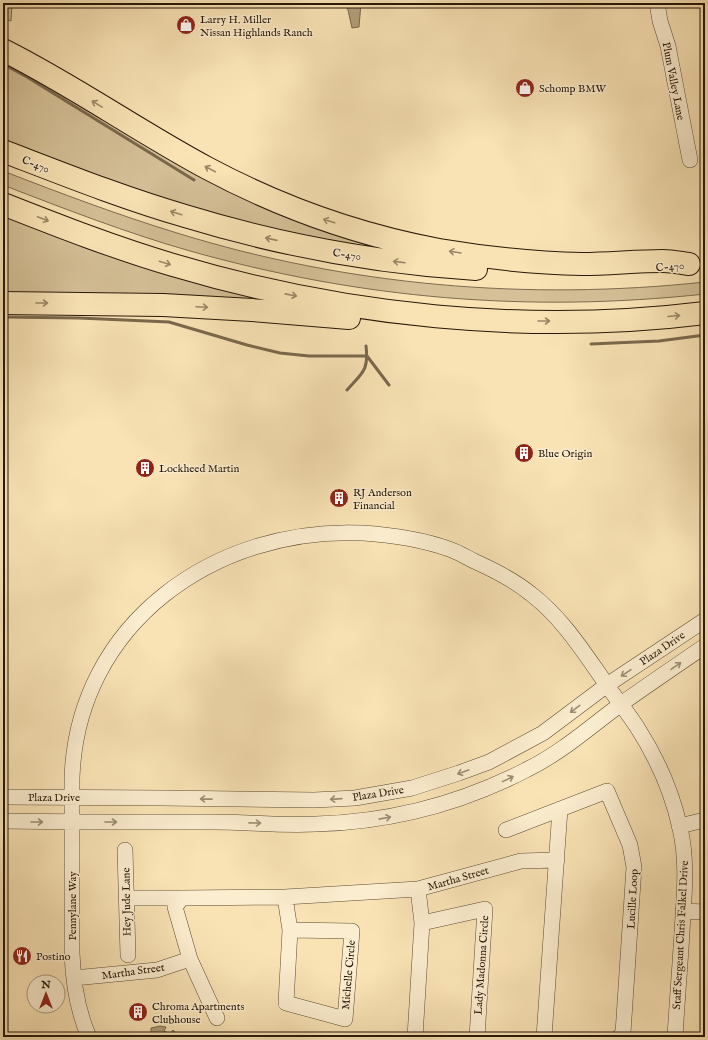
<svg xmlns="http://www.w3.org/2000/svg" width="708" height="1040" font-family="'IM FELL English',serif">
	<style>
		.green { fill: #d5c097; stroke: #7e6c4f }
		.water { fill: #b29e7a; stroke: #7a684c }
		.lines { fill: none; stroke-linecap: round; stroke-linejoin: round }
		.stream { stroke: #7a684c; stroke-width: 3 }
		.minor-casing { stroke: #5c4a32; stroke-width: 16 }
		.highway-casing { stroke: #271707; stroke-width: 24 }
		.minor { stroke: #fbedcf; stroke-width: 15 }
		.highway { stroke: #f9e3b5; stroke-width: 22 }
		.oneway { stroke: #9a8767 }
		.oneway2 { stroke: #9c8d75 }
		.labels { text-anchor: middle; stroke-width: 3; stroke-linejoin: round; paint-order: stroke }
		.poi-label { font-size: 11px; fill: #271707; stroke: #fbedcf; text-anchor: start }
		.street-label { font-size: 11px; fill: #271707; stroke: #fbedcf }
	</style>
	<rect width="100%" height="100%" fill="#f9e3b5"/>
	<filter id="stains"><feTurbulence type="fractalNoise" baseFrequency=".005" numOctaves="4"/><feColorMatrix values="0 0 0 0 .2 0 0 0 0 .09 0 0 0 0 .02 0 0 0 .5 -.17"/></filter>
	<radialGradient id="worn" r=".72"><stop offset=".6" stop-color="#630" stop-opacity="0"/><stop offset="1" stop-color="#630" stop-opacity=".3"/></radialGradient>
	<path class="green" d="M3,3H12L11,21L3,18Z
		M3,58L27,71L407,252C328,242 249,226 174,202C116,184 59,162 3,140Z
		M3,171C60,193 118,215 177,233C348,286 528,301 705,282V294C529,313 361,299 190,251C127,233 65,209 3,185Z
		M3,216L46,232L281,303L3,296Z"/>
	<path class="water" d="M344,3H361L359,27L352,28L348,10Z
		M160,1026L166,1027L164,1031L170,1034L173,1030L180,1037H149L148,1033L151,1034V1028Z"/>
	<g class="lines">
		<path class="stream" d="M3,64L27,77L194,180
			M3,317L79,318L169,322L247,345L280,353L309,356H367L389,385
			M591,344L659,341L705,335
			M347,390C362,373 369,371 366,346"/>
		<g class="minor-casing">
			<path id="minor" d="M657,3L660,21L668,46L690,160
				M3,797L163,798L314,800L355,798L412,788L459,773L489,762L543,733L607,685L705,620
				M3,821C73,822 144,822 214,822C248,822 282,826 316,824C389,822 460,804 526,770C561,753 590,727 621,704C649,684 677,665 705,646
				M679,826L705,820
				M506,830L607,791L630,845L634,867L623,1033L619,1037
				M125,850L128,955
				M285,897L290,930L286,1003L345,1019L352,931L290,930
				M126,898H182
				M683,911L705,912
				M422,923L485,909L477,1037
				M190,959L217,1018
				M74,978L157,970L190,959L175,907L182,898L285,897L418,889L521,861L557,860
				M89,1037C77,1010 73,982 72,953V778C77,623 216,526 363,533C392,535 421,539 449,549C458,552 466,557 474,561C494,570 514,580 531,594C561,617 581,648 602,678C613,695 626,710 637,727C657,758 672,792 680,828C688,862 684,898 682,932C680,967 677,1002 675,1037
				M415,1037L422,923L418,889
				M544,1037L560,809"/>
		</g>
		<g class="highway-casing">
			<path id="highway" d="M3,50C73,85 138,131 207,168C280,207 359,235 439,250C487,258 535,263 582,264C609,264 636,261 663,261C672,261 681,263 689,264
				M3,151C63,174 123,198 185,216C280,245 378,263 476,269
				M3,204C59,226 115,248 173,265C344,316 527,335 705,313
				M3,303L163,305L252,310L349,318"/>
		</g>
		<use href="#minor" class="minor"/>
		<use href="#highway" class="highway"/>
	</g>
	<defs><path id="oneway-shaft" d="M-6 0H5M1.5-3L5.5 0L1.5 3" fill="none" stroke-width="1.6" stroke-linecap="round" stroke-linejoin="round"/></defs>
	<g class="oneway">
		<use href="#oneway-shaft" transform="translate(97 104) rotate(-149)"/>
		<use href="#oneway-shaft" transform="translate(210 169) rotate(-152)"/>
		<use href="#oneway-shaft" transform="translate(176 213) rotate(-163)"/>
		<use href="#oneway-shaft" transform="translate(43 219) rotate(21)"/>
		<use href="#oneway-shaft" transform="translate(329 221) rotate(-162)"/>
		<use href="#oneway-shaft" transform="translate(271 239) rotate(-167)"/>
		<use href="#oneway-shaft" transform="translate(455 252) rotate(-171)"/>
		<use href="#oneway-shaft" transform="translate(399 262) rotate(-173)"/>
		<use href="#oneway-shaft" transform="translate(165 263) rotate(17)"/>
		<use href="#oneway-shaft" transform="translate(291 295) rotate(11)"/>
		<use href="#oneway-shaft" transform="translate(42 303)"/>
		<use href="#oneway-shaft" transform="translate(202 307) rotate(3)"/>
		<use href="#oneway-shaft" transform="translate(674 316) rotate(-5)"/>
		<use href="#oneway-shaft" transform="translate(544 321)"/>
	</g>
	<g class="oneway2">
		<use href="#oneway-shaft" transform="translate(676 666) rotate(-35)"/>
		<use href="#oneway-shaft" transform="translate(626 673) rotate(146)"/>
		<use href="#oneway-shaft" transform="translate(575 709) rotate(143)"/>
		<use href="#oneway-shaft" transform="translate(463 772) rotate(160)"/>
		<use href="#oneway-shaft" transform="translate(508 779) rotate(-26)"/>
		<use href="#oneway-shaft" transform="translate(206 799) rotate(-179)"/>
		<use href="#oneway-shaft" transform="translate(336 799) rotate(176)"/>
		<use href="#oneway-shaft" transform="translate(385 818) rotate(-11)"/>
		<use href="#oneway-shaft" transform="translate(37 822)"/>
		<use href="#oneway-shaft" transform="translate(111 822)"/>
		<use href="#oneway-shaft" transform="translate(255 823) rotate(1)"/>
	</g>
	<defs>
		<g id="shop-disc" transform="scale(1)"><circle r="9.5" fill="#8f2418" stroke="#fbedcf"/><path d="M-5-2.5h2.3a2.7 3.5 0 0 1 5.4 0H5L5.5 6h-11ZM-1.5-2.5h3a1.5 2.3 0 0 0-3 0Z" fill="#fff"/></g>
		<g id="building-disc" transform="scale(1)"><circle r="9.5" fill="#8f2418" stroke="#fbedcf"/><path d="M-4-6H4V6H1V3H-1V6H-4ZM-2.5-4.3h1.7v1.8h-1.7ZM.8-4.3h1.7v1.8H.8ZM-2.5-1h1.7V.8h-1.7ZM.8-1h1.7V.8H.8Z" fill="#fff"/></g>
		<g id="restaurant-disc" transform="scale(1)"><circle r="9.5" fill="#8f2418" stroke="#fbedcf"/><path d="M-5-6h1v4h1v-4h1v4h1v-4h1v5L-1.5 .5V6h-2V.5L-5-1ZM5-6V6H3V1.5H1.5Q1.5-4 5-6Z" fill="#fff"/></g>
	</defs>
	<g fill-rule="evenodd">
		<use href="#shop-disc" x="186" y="25"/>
		<use href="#shop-disc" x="525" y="88"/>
		<use href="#building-disc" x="524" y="453"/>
		<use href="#building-disc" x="145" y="468"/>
		<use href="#building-disc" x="339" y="498"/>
		<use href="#restaurant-disc" x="22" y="956"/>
		<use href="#building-disc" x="138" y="1012"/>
	</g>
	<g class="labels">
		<g class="poi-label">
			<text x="200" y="23">Larry H. Miller<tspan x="200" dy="13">Nissan Highlands Ranch</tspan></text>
			<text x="539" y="92">Schomp BMW</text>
			<text x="538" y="457">Blue Origin</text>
			<text x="159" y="472">Lockheed Martin</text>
			<text x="353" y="496">RJ Anderson<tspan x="353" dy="13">Financial</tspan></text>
			<text x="36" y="960">Postino</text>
			<text x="152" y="1010">Chroma Apartments<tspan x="152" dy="13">Clubhouse</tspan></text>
		</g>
		<g class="street-label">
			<text transform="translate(674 81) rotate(79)" y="4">Plum Valley Lane</text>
			<text transform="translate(36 164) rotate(21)" y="4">C-470</text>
			<text transform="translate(347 254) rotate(9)" y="4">C-470</text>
			<text transform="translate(670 266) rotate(-5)" y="4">C-470</text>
			<text transform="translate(662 648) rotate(-34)" y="4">Plaza Drive</text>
			<text transform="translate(378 793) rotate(-9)" y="4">Plaza Drive</text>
			<text x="54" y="801">Plaza Drive</text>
			<text transform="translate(458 878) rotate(-16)" y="4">Martha Street</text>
			<text transform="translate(632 899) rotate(-87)" y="4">Lucille Loop</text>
			<text transform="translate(126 902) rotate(-91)" y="4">Hey Jude Lane</text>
			<text transform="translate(72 906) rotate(-90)" y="4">Pennylane Way</text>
			<text transform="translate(680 935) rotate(-87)" y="4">Staff Sergeant Chris Falkel Drive</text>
			<text transform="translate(481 965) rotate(-86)" y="4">Lady Madonna Circle</text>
			<text transform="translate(133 971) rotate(-8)" y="4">Martha Street</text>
			<text transform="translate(348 975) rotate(-85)" y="4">Michelle Circle</text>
		</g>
	</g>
	<rect width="708" height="1040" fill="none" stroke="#f9e3b5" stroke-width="16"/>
	<rect x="4" y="4" width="700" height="1032" fill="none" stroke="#271707" stroke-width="2"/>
	<rect x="8" y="8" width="692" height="1024" fill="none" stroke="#271707"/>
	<g transform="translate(46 994)"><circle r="19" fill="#fbedcf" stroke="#a6977f"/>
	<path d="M0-3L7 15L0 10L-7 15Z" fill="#8f2418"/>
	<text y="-6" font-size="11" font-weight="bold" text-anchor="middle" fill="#271707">N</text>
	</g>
	<rect width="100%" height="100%" filter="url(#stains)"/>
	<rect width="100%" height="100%" fill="url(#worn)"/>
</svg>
